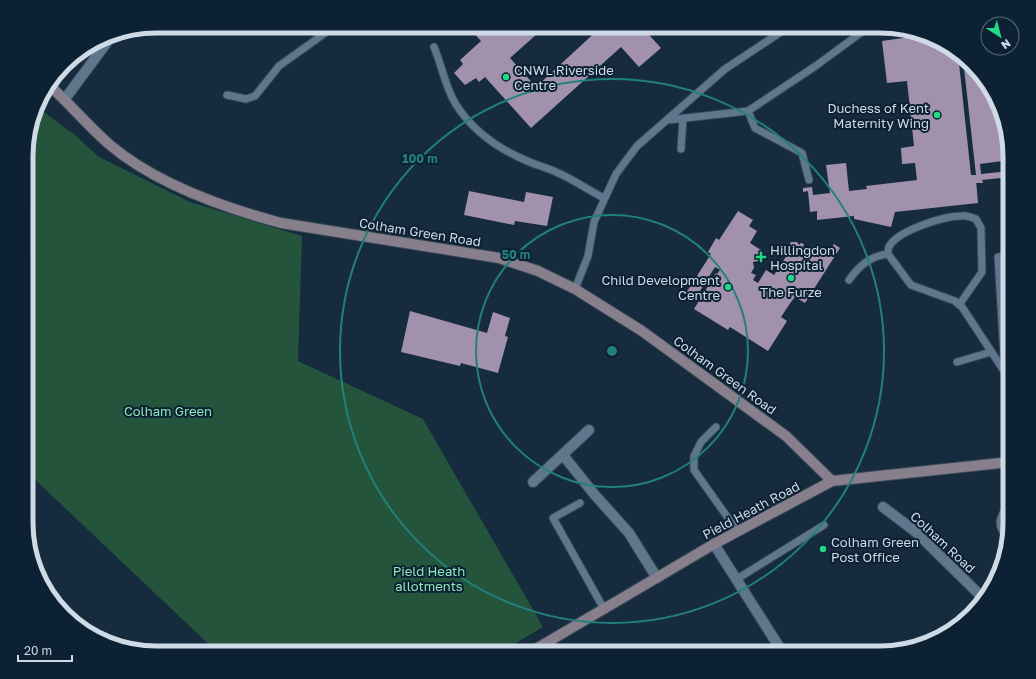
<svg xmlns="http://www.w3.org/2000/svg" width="1036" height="679" font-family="'Golos Text',sans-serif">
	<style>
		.green { fill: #24543b }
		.building { fill: #a191ad }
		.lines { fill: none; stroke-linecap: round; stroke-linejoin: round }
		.lane-casing { stroke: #364757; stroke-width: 9 }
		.street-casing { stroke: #364757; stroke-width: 12 }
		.secondary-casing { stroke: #364757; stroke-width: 12 }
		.lane { stroke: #5f778d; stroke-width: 7 }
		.street { stroke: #5f778d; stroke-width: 10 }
		.secondary { stroke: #887f8c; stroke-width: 10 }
		.ring { fill: none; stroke: #22807a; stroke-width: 2 }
		.poi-dot { fill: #21d887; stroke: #0c2133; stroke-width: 1.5 }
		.labels { text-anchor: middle; stroke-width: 4; stroke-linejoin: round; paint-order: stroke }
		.poi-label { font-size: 13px; fill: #cedbe7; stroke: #0c2133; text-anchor: start }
		.street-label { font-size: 13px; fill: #cedbe7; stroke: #0c2133 }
		.park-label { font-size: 13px; fill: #8ee7b5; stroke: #0c2133 }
		.rim { fill: none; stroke: #cedbe7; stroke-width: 5 }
		.centre { fill: #22807a; stroke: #0c2133; stroke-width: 2 }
		.ring-label { font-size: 12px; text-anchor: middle; font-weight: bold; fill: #22807a; stroke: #0c2133; stroke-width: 4; stroke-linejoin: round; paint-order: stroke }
	</style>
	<rect width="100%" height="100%" fill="#162b3d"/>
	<path class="green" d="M37,105L48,115L76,136L99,157L190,202L302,236L298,361L423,419L543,627L499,653H218L27,472V139Z"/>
	<path class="building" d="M470,26H546L510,58L536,87L601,27L600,26H641L661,48L639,67L621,47L531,128L485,77L479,82L476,78L465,85L454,73L463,64L460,60L481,41L469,28Z
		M720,26H738L727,34Z
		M924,35L953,48L958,54L971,175H976L963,59L993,91L1009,144L1010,160L980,164L981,174L1010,171V177L982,180L983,183H976V180L978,203L895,212L891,227L854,219V216L817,220V211L810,212L808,191L803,192V188L812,187L813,195L830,193L826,165L846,163L849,191L867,189L866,186L917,180L915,163L902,164L901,148L914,146L907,81L887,83L882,41Z
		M469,191L524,202L526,192L553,197L547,226L515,221L514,225L464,215Z
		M738,211L753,220L749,226L757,231L750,243L764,252L758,261L753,262L754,268L751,273L756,275L753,280L758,283L766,270L774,275L787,255L785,252L791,242H797L799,245L801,243L804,244L803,247H806L808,250L811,246L826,256L834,244L840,248L805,303L795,297L791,302L781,317L787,321L768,351L730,327L728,330L694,309L716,273L717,274L720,270L715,267L695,299L686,293L711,254L708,252L716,238L719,240Z
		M410,311L487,333L493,312L510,318L505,336L508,337L498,373L461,363L460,366L401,352Z"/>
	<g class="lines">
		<g class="lane-casing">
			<path id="lane" d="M434,47C442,66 445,86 455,103C471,129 497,148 525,160C535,165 546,167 556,172C573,179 588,190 604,198
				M227,95L246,99L255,96L279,66L335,26
				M748,111L755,128L802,153L809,180
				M668,120L748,111L817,65L870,26
				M681,149L683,118
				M849,280C859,266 870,256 888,254
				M575,289L588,256L594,222L616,174L637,146L725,69L790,26
				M959,305L982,272L981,228L976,219C971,217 966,215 961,216C944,216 900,230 890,245C888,247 888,251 888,254L911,285L955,301L962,307L1010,380
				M957,362L991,352
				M1005,373L998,257L1010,256
				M716,427L701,442L694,456V470L738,532
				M580,503L553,518L604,609
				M1008,537C995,526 1000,515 1010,504
				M737,579L824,525"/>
		</g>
		<g class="street-casing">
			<path id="street" d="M65,99L113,34
				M563,455L594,494L629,533L657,578
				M533,482L589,430
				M883,507L916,532L984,599
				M714,544L783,653"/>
		</g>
		<g class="secondary-casing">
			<path id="secondary" d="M49,85C70,104 89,127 110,145C155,183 225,208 281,223L499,258L538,271L575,289L642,331L786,436L832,481
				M529,653L714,544L832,481L1010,462"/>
		</g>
		<use href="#lane" class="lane"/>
		<use href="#street" class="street"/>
		<use href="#secondary" class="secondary"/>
	</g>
	<g class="ring">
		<circle cx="612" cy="351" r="136"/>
		<circle cx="612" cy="351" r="272"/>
	</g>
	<g class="poi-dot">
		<circle cx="506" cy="77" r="4"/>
		<circle cx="937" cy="115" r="4"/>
		<path d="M759 251h4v4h4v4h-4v4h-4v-4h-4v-4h4z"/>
		<circle cx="791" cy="278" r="4"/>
		<circle cx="728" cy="287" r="4"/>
		<circle cx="823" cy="549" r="4"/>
	</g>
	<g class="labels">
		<g class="poi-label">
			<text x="514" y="75">CNWL Riverside<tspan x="514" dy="15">Centre</tspan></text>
			<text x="929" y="113" text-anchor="end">Duchess of Kent<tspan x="929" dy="15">Maternity Wing</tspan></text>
			<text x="770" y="255">Hillingdon<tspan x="770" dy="15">Hospital</tspan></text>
			<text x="720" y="285" text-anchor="end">Child Development<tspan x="720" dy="15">Centre</tspan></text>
			<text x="791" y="297" text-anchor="middle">The Furze</text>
			<text x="831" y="547">Colham Green<tspan x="831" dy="15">Post Office</tspan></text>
		</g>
		<g class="street-label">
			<text transform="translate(420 232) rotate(9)" y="5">Colham Green Road</text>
			<text transform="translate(725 375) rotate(36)" y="5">Colham Green Road</text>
			<text transform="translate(751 510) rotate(-28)" y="5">Pield Heath Road</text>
			<text transform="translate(943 542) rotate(43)" y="5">Colham Road</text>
		</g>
		<g class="park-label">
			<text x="168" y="416">Colham Green</text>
			<text x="429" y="576">Pield Heath<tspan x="429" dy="15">allotments</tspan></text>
		</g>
	</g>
	<path d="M0 0H1036V679H0ZM156 33H880A123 123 0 0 1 1003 156V523A123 123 0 0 1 880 646H156A123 123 0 0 1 33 523V156A123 123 0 0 1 156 33Z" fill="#0c2133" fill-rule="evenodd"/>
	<path class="rim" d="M156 33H880A123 123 0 0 1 1003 156V523A123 123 0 0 1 880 646H156A123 123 0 0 1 33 523V156A123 123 0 0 1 156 33Z"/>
	<circle cx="612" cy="351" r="6" class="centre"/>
	<g class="ring-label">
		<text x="420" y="163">100 m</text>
		<text x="516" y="259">50 m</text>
	</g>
	<g transform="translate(1000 36) rotate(144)"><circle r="19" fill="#0c2133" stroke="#5a6b7b"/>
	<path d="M0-3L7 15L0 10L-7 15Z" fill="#21d887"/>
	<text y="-6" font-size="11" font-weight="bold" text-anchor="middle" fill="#cedbe7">N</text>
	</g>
	<path d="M18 655v6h54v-6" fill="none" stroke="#cedbe7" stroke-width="2"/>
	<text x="24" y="655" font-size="12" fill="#cedbe7" stroke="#0c2133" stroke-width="3" paint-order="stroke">20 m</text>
</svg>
